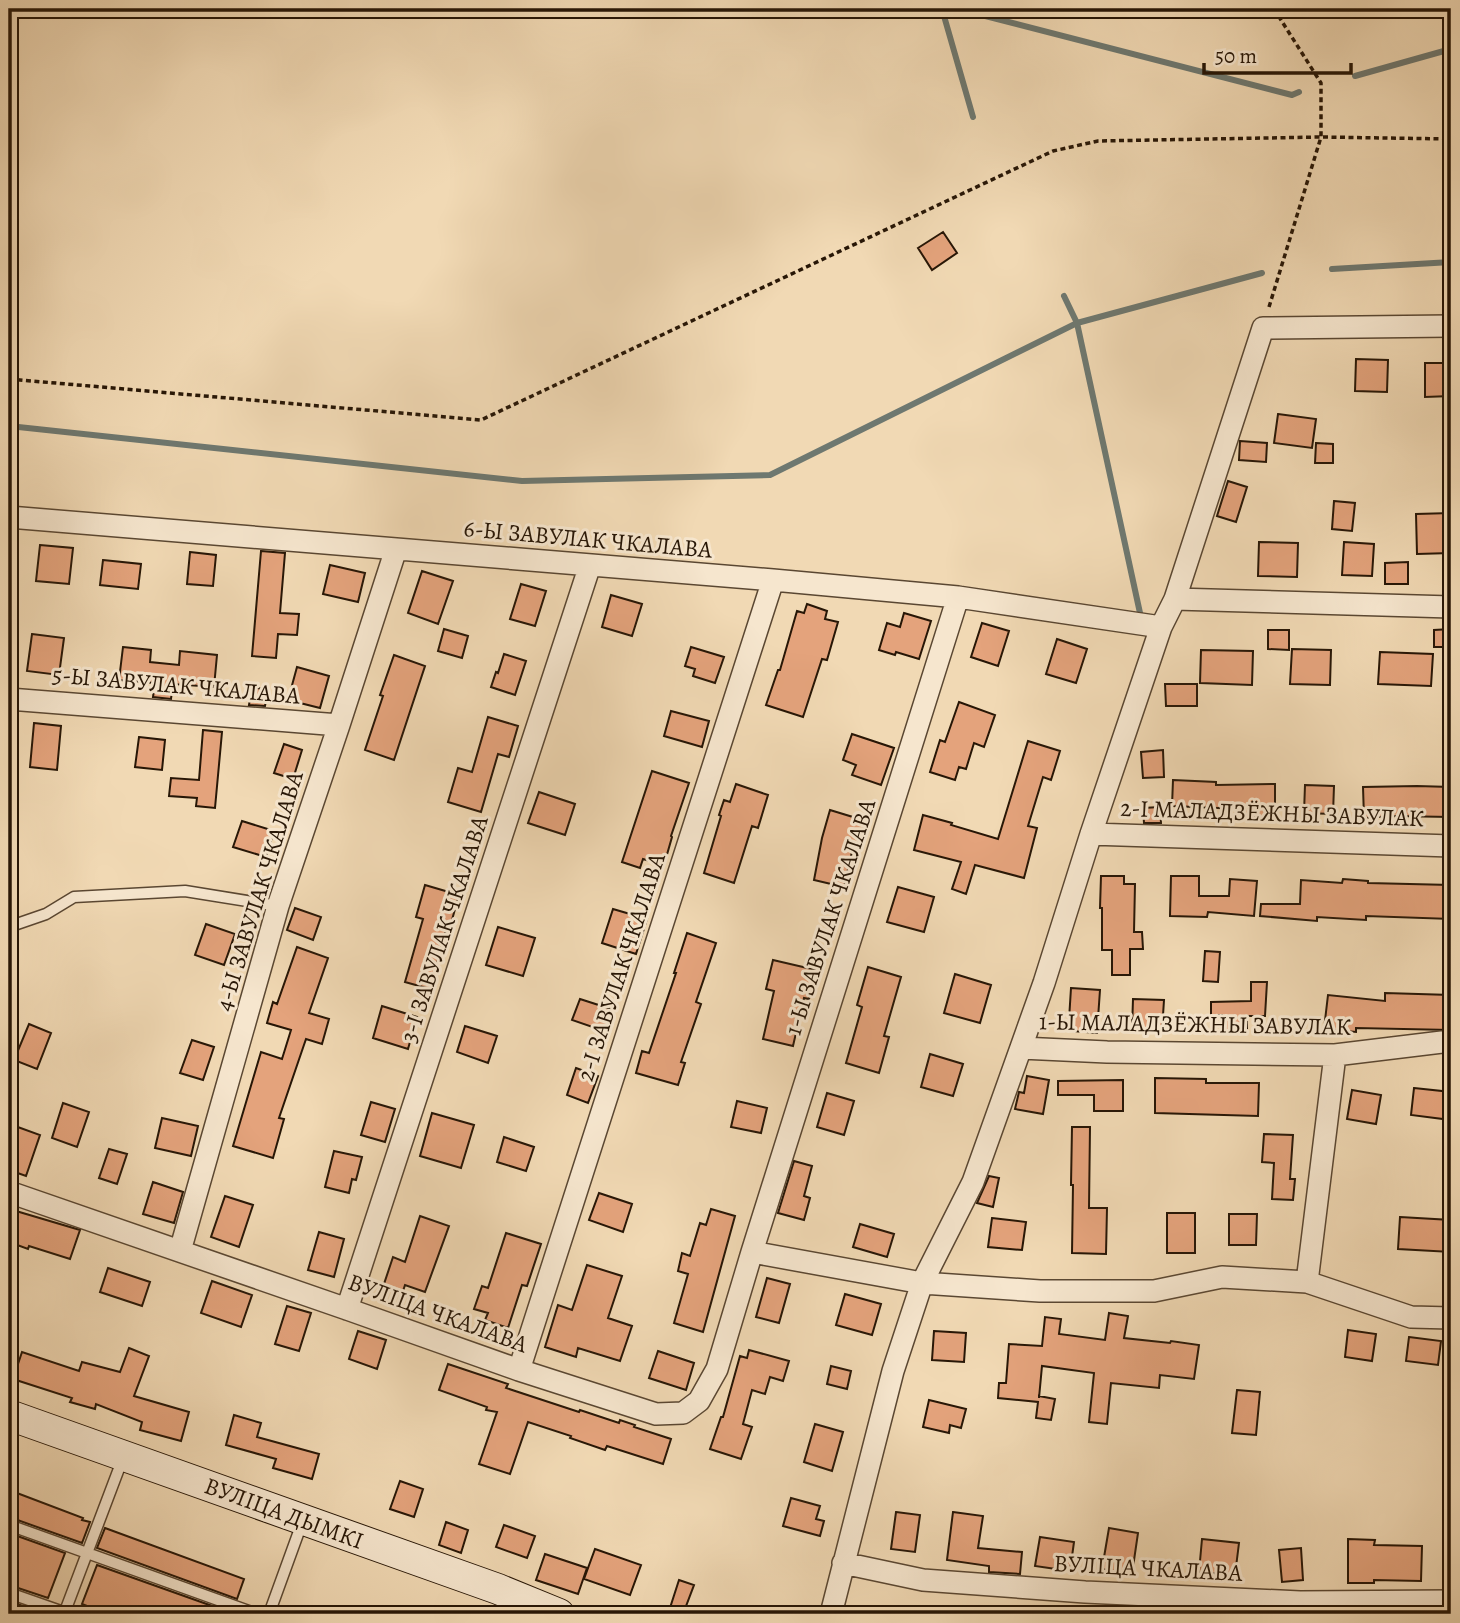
<svg xmlns="http://www.w3.org/2000/svg" width="1460" height="1623" font-family="Alegreya,serif">
	<style>
		.lines { fill: none; stroke-linecap: round; stroke-linejoin: round }
		.stream { stroke: #6e7870; stroke-width: 6 }
		.building { fill: #e4a37c; stroke: #271606; stroke-width: 2 }
		.lane-casing { stroke: #5a4732; stroke-width: 13 }
		.street-casing { stroke: #5a4732; stroke-width: 24 }
		.secondary-casing { stroke: #271606; stroke-width: 32 }
		.path { stroke: #271606; stroke-width: 3.5; stroke-dasharray: 5 3.5; stroke-linecap: butt }
		.lane { stroke: #f6e6ce; stroke-width: 10 }
		.street { stroke: #f6e6ce; stroke-width: 21 }
		.secondary { stroke: #f6e6ce; stroke-width: 30 }
		.labels { text-anchor: middle; stroke-width: 6; stroke-linejoin: round; paint-order: stroke }
		.street-label { font-size: 24px; fill: #271606; stroke: #f6e6ce }
	</style>
	<rect width="100%" height="100%" fill="#f1d9b4"/>
	<filter id="stains"><feTurbulence type="fractalNoise" baseFrequency=".00286" numOctaves="4"/><feColorMatrix values="0 0 0 0 .2 0 0 0 0 .09 0 0 0 0 .02 0 0 0 .5 -.17"/></filter>
	<radialGradient id="worn" r=".72"><stop offset=".6" stop-color="#630" stop-opacity="0"/><stop offset="1" stop-color="#630" stop-opacity=".3"/></radialGradient>
	<g class="lines">
		<path class="stream" d="M942,9L973,117
			M958,9L1292,95L1299,92
			M1355,76L1451,49
			M1332,269L1451,262
			M1064,296L1077,323L1262,273
			M9,426L522,481L770,475L1077,323L1140,613"/>
	</g>
	<path class="building" d="M943,232L957,253L932,270L918,248Z
		M1356,359L1388,360L1387,392L1355,391Z
		M1425,363H1451V396L1425,397Z
		M1278,414L1316,419L1312,448L1274,443Z
		M1240,441L1267,443L1266,462L1239,460Z
		M1316,443L1333,444V463H1315Z
		M1228,481L1247,487L1236,522L1217,516Z
		M1334,501L1355,503L1352,531L1332,529Z
		M1451,513V553L1417,554L1416,514Z
		M1259,542L1298,543L1297,577L1258,576Z
		M1344,542L1374,544L1372,576L1342,575Z
		M40,545L73,548L69,584L36,581Z
		M261,551L285,553L280,613L299,614L297,635L278,634L276,658L252,656Z
		M190,552L216,555L213,586L187,584Z
		M103,560L141,564L138,589L100,585Z
		M1408,562V584H1385V563Z
		M330,565L365,573L358,602L323,594Z
		M422,571L453,581L438,624L408,613Z
		M521,584L546,591L535,626L510,619Z
		M611,595L642,604L632,636L602,627Z
		M807,604L827,611L825,619L838,622L827,660L822,659L803,717L766,705L778,670H780L797,611L804,613Z
		M904,613L931,621L919,659L896,652L895,655L879,650L887,623L900,627Z
		M982,623L1009,631L998,666L971,657Z
		M444,629L468,636L462,658L438,651Z
		M1451,629V647H1434V630Z
		M1268,630H1289V650L1268,649Z
		M32,634L64,638L59,675L27,671Z
		M1057,639L1087,649L1076,683L1046,674Z
		M123,647L151,650L150,662L179,665L180,651L217,655L214,687L173,684L171,699L153,697L155,683L119,680Z
		M691,647L724,657L715,683L693,676L695,669L685,666Z
		M1292,649L1331,650L1330,685L1290,684Z
		M1201,650L1253,651L1252,685L1200,683Z
		M1380,652L1433,654L1431,686L1378,684Z
		M504,654L526,661L515,695L491,687L496,672L498,673Z
		M394,655L425,666L394,760L365,750L383,696L380,695Z
		M297,667L329,676L320,708L288,700Z
		M1165,684H1197V706H1166Z
		M252,687L268,690L265,706L249,705Z
		M959,702L995,715L984,747L974,743L966,769L959,767L955,780L930,772L940,740L945,742Z
		M671,711L709,721L702,747L664,736Z
		M488,717L518,726L509,757L498,754L481,812L448,802L458,768L472,772Z
		M34,723L61,726L57,770L30,767Z
		M203,730L222,732L215,808L196,806L197,798L169,796L171,778L199,780Z
		M852,734L894,748L881,785L852,775L856,765L843,760Z
		M139,737L165,740L162,770L135,767Z
		M1028,741L1060,751L1051,780L1043,777L1028,826L1037,828L1024,878L975,865L966,894L952,889L961,862L914,850L923,815L952,823L951,825L998,839Z
		M284,744L302,750L293,779L274,773Z
		M1163,750L1164,777L1143,778L1141,752Z
		M652,771L689,783L671,836L672,837L664,865L643,859L640,868L622,862Z
		M1173,780L1216,782V785L1275,784V817H1241V809L1172,806Z
		M736,784L768,795L758,828L752,826L734,883L704,873L721,816L719,815L724,800L730,802Z
		M1305,785L1334,786L1333,814L1304,813Z
		M1417,786L1451,787V817L1393,816L1364,818L1363,787Z
		M539,792L575,804L565,835L528,823Z
		M1160,807L1161,823H1144L1143,808Z
		M830,810L866,821L857,848L853,847L844,887L814,880L822,838Z
		M242,821L274,831L266,857L233,847Z
		M1101,876H1124V884H1135L1134,932H1142L1143,949H1130V975H1112V950H1102V908H1100Z
		M1171,876H1199V896H1229L1230,879L1257,881L1254,916L1208,912L1207,917L1170,916Z
		M1343,879L1368,881V883L1451,885V919L1366,916V920L1317,917V921L1260,916L1261,904H1300L1301,880L1342,883Z
		M425,885L459,895L450,927L447,926L430,989L405,982L423,919L416,917Z
		M898,887L934,897L924,932L887,922Z
		M295,908L321,917L313,940L287,930Z
		M613,909L647,919L636,954L602,943Z
		M206,924L235,934L224,965L195,955Z
		M498,927L535,938L523,976L486,965Z
		M687,933L716,943L696,1002L701,1004L681,1062L685,1063L678,1085L636,1073L642,1051L649,1053L676,973H674Z
		M297,947L328,958L309,1013L329,1019L322,1044L306,1039L279,1118L284,1119L273,1158L233,1146L261,1052L282,1059L291,1030L267,1023L273,1002L277,1004Z
		M1205,951L1220,952L1218,982L1203,981Z
		M773,960L816,970L809,999L804,998L793,1046L763,1039L774,991L766,989Z
		M868,967L901,977L884,1036L889,1037L879,1073L846,1063L862,1007L857,1005Z
		M955,974L991,985L980,1023L944,1013Z
		M1251,982H1267L1265,1016H1247V1033H1223L1222,1015H1211V1002L1251,1001Z
		M1071,988L1100,990L1097,1033L1073,1031V1020H1069Z
		M1385,993L1451,995V1030L1356,1028V1032L1324,1029L1328,995L1385,1001Z
		M580,999L614,1010L607,1032L572,1020Z
		M1133,999L1164,1000L1162,1031L1132,1030Z
		M382,1006L417,1017L408,1049L373,1038Z
		M29,1024L51,1033L37,1069L14,1060Z
		M465,1026L497,1036L488,1063L457,1052Z
		M192,1040L214,1047L203,1080L180,1073Z
		M930,1054L963,1064L953,1096L921,1087Z
		M576,1068L598,1076L588,1103L567,1095Z
		M1027,1076L1049,1080L1043,1114L1015,1109L1019,1092L1024,1093Z
		M1155,1078L1206,1079V1083H1259L1258,1116L1155,1113Z
		M1123,1080V1111H1094V1095H1058V1081Z
		M1414,1088L1451,1092V1120L1411,1115Z
		M1352,1090L1381,1095L1376,1124L1347,1119Z
		M827,1093L854,1101L844,1135L817,1127Z
		M737,1101L767,1108L761,1133L731,1127Z
		M371,1102L395,1109L385,1142L361,1135Z
		M63,1103L89,1112L77,1147L52,1138Z
		M432,1113L474,1125L461,1168L420,1156Z
		M162,1118L198,1126L191,1156L155,1148Z
		M15,1126L40,1135L26,1176L9,1170V1145Z
		M1072,1127H1090L1089,1208H1107L1106,1254L1072,1253L1073,1185H1071Z
		M1264,1134L1293,1135L1290,1179H1295L1293,1200L1272,1199L1274,1163L1262,1162Z
		M504,1137L534,1147L526,1171L497,1162Z
		M109,1149L127,1154L117,1184L99,1178Z
		M334,1151L362,1157L356,1180L352,1179L349,1193L325,1187Z
		M794,1161L812,1166L804,1196L810,1198L804,1220L778,1213Z
		M989,1176L999,1178L993,1207L977,1203Z
		M153,1182L183,1192L174,1223L143,1214Z
		M599,1193L632,1204L623,1232L589,1220Z
		M225,1196L253,1205L239,1247L211,1237Z
		M711,1209L735,1216L703,1332L674,1323L688,1274L678,1271L682,1253L690,1256L700,1223L706,1225Z
		M16,1211L80,1230L70,1259L29,1246L28,1249L9,1242V1232Z
		M1167,1213H1195V1253H1167Z
		M1229,1214H1257L1256,1245H1229Z
		M420,1216L449,1226L425,1292L405,1285L402,1294L383,1287L393,1257L405,1262Z
		M1400,1217L1451,1220V1252L1398,1249Z
		M992,1218L1026,1222L1022,1250L988,1247Z
		M860,1224L894,1234L887,1257L853,1247Z
		M319,1232L344,1239L334,1277L308,1270Z
		M506,1233L541,1244L527,1286L522,1285L508,1328L485,1320L488,1313L474,1309L482,1286L488,1288Z
		M587,1265L622,1276L608,1318L632,1326L620,1361L578,1348L576,1357L545,1347L558,1305L572,1310Z
		M108,1268L150,1282L142,1306L100,1292Z
		M767,1278L790,1284L779,1323L756,1317Z
		M212,1281L252,1295L241,1327L201,1313Z
		M845,1294L881,1304L872,1335L836,1325Z
		M287,1306L311,1313L299,1351L275,1344Z
		M1109,1313L1128,1316L1124,1338L1170,1343L1171,1341L1199,1345L1194,1379L1160,1375L1159,1388L1111,1383L1107,1424L1089,1422L1094,1373L1042,1366L1039,1398V1396L1055,1399L1051,1420L1036,1418L1038,1402L998,1398L999,1383H1006L1009,1344L1042,1346L1045,1317L1061,1319L1059,1334L1105,1340Z
		M1348,1330L1376,1334L1372,1361L1345,1357Z
		M358,1331L386,1340L377,1369L349,1359Z
		M934,1331L966,1333L964,1362L932,1360Z
		M1409,1337L1441,1341L1438,1365L1406,1361Z
		M129,1348L149,1356L134,1396L189,1412L181,1441L140,1430L142,1422L96,1404L95,1409L70,1402L72,1398L13,1379L22,1352L79,1371L82,1362L120,1372Z
		M749,1350L789,1361L783,1381L770,1377L765,1394L752,1390L743,1424L752,1427L741,1459L710,1449L721,1417H723L740,1356L747,1358Z
		M658,1351L694,1363L686,1390L649,1378Z
		M448,1364L508,1384L506,1388L579,1412L580,1410L619,1423L620,1420L635,1425L634,1427L671,1439L663,1464L607,1446L605,1450L570,1438L571,1436L528,1422L510,1474L479,1464L497,1412L486,1410L487,1407L439,1390Z
		M831,1366L851,1371L847,1389L827,1384Z
		M1237,1390L1260,1392L1256,1435L1232,1433Z
		M929,1400L966,1409L961,1428L950,1425L949,1433L923,1427Z
		M234,1415L261,1423L257,1437L319,1454L312,1479L273,1468L276,1459L226,1445Z
		M815,1424L843,1432L832,1471L804,1462Z
		M400,1481L423,1489L414,1517L390,1509Z
		M9,1490L83,1518L82,1520L90,1522L82,1543L9,1517Z
		M791,1498L820,1506L816,1519L824,1521L820,1536L783,1526Z
		M896,1512L920,1515L915,1552L891,1549Z
		M953,1512L983,1516L978,1548L1022,1552L1020,1574L989,1572V1566L947,1560Z
		M446,1522L468,1530L461,1553L439,1545Z
		M504,1525L535,1536L527,1558L496,1547Z
		M105,1528L244,1579L237,1599L97,1548Z
		M1109,1528L1138,1533L1132,1574L1102,1569Z
		M9,1533L65,1553L48,1598L9,1585Z
		M1040,1537L1074,1542L1070,1571L1035,1566Z
		M1202,1539L1239,1543L1235,1575L1199,1572Z
		M1348,1539L1375,1540L1374,1545L1422,1546L1421,1581L1374,1580V1583H1348Z
		M1301,1548L1303,1580L1282,1582L1279,1550Z
		M595,1549L641,1565L630,1595L584,1579Z
		M545,1554L587,1568L578,1594L536,1580Z
		M97,1565L232,1613L107,1614L82,1604Z
		M679,1580L694,1585L683,1614L669,1611Z
		M9,1601L42,1613V1614H9Z"/>
	<g class="lines">
		<g class="lane-casing">
			<path id="lane" d="M9,924H17L46,914L74,897L185,891L278,906
				M9,1525L257,1614
				M9,1593L69,1614
				M64,1614L123,1458
				M269,1614L302,1523"/>
		</g>
		<g class="street-casing">
			<path id="street" d="M9,517L773,580L958,597L1161,627
				M1175,599L1451,607
				M9,699L339,725
				M1091,834L1451,846
				M1021,1048L1107,1052L1335,1055L1442,1042L1451,1043
				M9,1192L347,1309L519,1370L656,1414L683,1413L699,1401L717,1369L752,1252L958,597
				M180,1251L278,906L339,725L396,549
				M752,1252L922,1283L1040,1291H1154L1222,1277L1307,1282L1411,1317L1451,1318
				M1307,1282L1335,1055
				M347,1309L590,565
				M519,1370L773,580
				M843,1563L923,1580L1085,1592L1300,1602L1451,1601
				M831,1614L893,1371L922,1283L973,1182L1044,983L1091,834L1161,627L1175,599L1263,328L1451,326"/>
		</g>
		<g class="secondary-casing">
			<path id="secondary" d="M9,1415L498,1589L559,1614"/>
		</g>
		<path class="path" d="M1269,307L1321,137V83L1274,9
			M9,379L481,420L1053,151L1098,141L1321,137L1451,139"/>
		<use href="#lane" class="lane"/>
		<use href="#street" class="street"/>
		<use href="#secondary" class="secondary"/>
	</g>
	<g class="labels">
		<g class="street-label">
			<text transform="translate(588 539) rotate(5)" y="8">6-Ы ЗАВУЛАК ЧКАЛАВА</text>
			<text transform="translate(176 685) rotate(5)" y="8">5-Ы ЗАВУЛАК ЧКАЛАВА</text>
			<text transform="translate(1272 813) rotate(2)" y="8">2-І МАЛАДЗЁЖНЫ ЗАВУЛАК</text>
			<text transform="translate(259 891) rotate(-73)" y="8">4-Ы ЗАВУЛАК ЧКАЛАВА</text>
			<text transform="translate(830 917) rotate(-72)" y="8">1-Ы ЗАВУЛАК ЧКАЛАВА</text>
			<text transform="translate(444 929) rotate(-72)" y="8">3-І ЗАВУЛАК ЧКАЛАВА</text>
			<text transform="translate(621 967) rotate(-72)" y="8">2-І ЗАВУЛАК ЧКАЛАВА</text>
			<text transform="translate(1195 1024) rotate(1)" y="8">1-Ы МАЛАДЗЁЖНЫ ЗАВУЛАК</text>
			<text transform="translate(438 1313) rotate(20)" y="8">ВУЛІЦА ЧКАЛАВА</text>
			<text transform="translate(284 1513) rotate(20)" y="8">ВУЛІЦА ДЫМКІ</text>
			<text transform="translate(1148 1568) rotate(3)" y="8">ВУЛІЦА ЧКАЛАВА</text>
		</g>
	</g>
	<rect width="1460" height="1623" fill="none" stroke="#f1d9b4" stroke-width="35"/>
	<rect x="10" y="10" width="1439" height="1602" fill="none" stroke="#271606" stroke-width="3.5"/>
	<rect x="18" y="18" width="1425" height="1588" fill="none" stroke="#271606" stroke-width="2"/>
	<path d="M1204 63v10h147v-10" fill="none" stroke="#271606" stroke-width="3.5"/>
	<text x="1215" y="63" font-size="21" fill="#271606" stroke="#f6e6ce" stroke-width="5" paint-order="stroke">50 m</text>
	<rect width="100%" height="100%" filter="url(#stains)"/>
	<rect width="100%" height="100%" fill="url(#worn)"/>
</svg>
